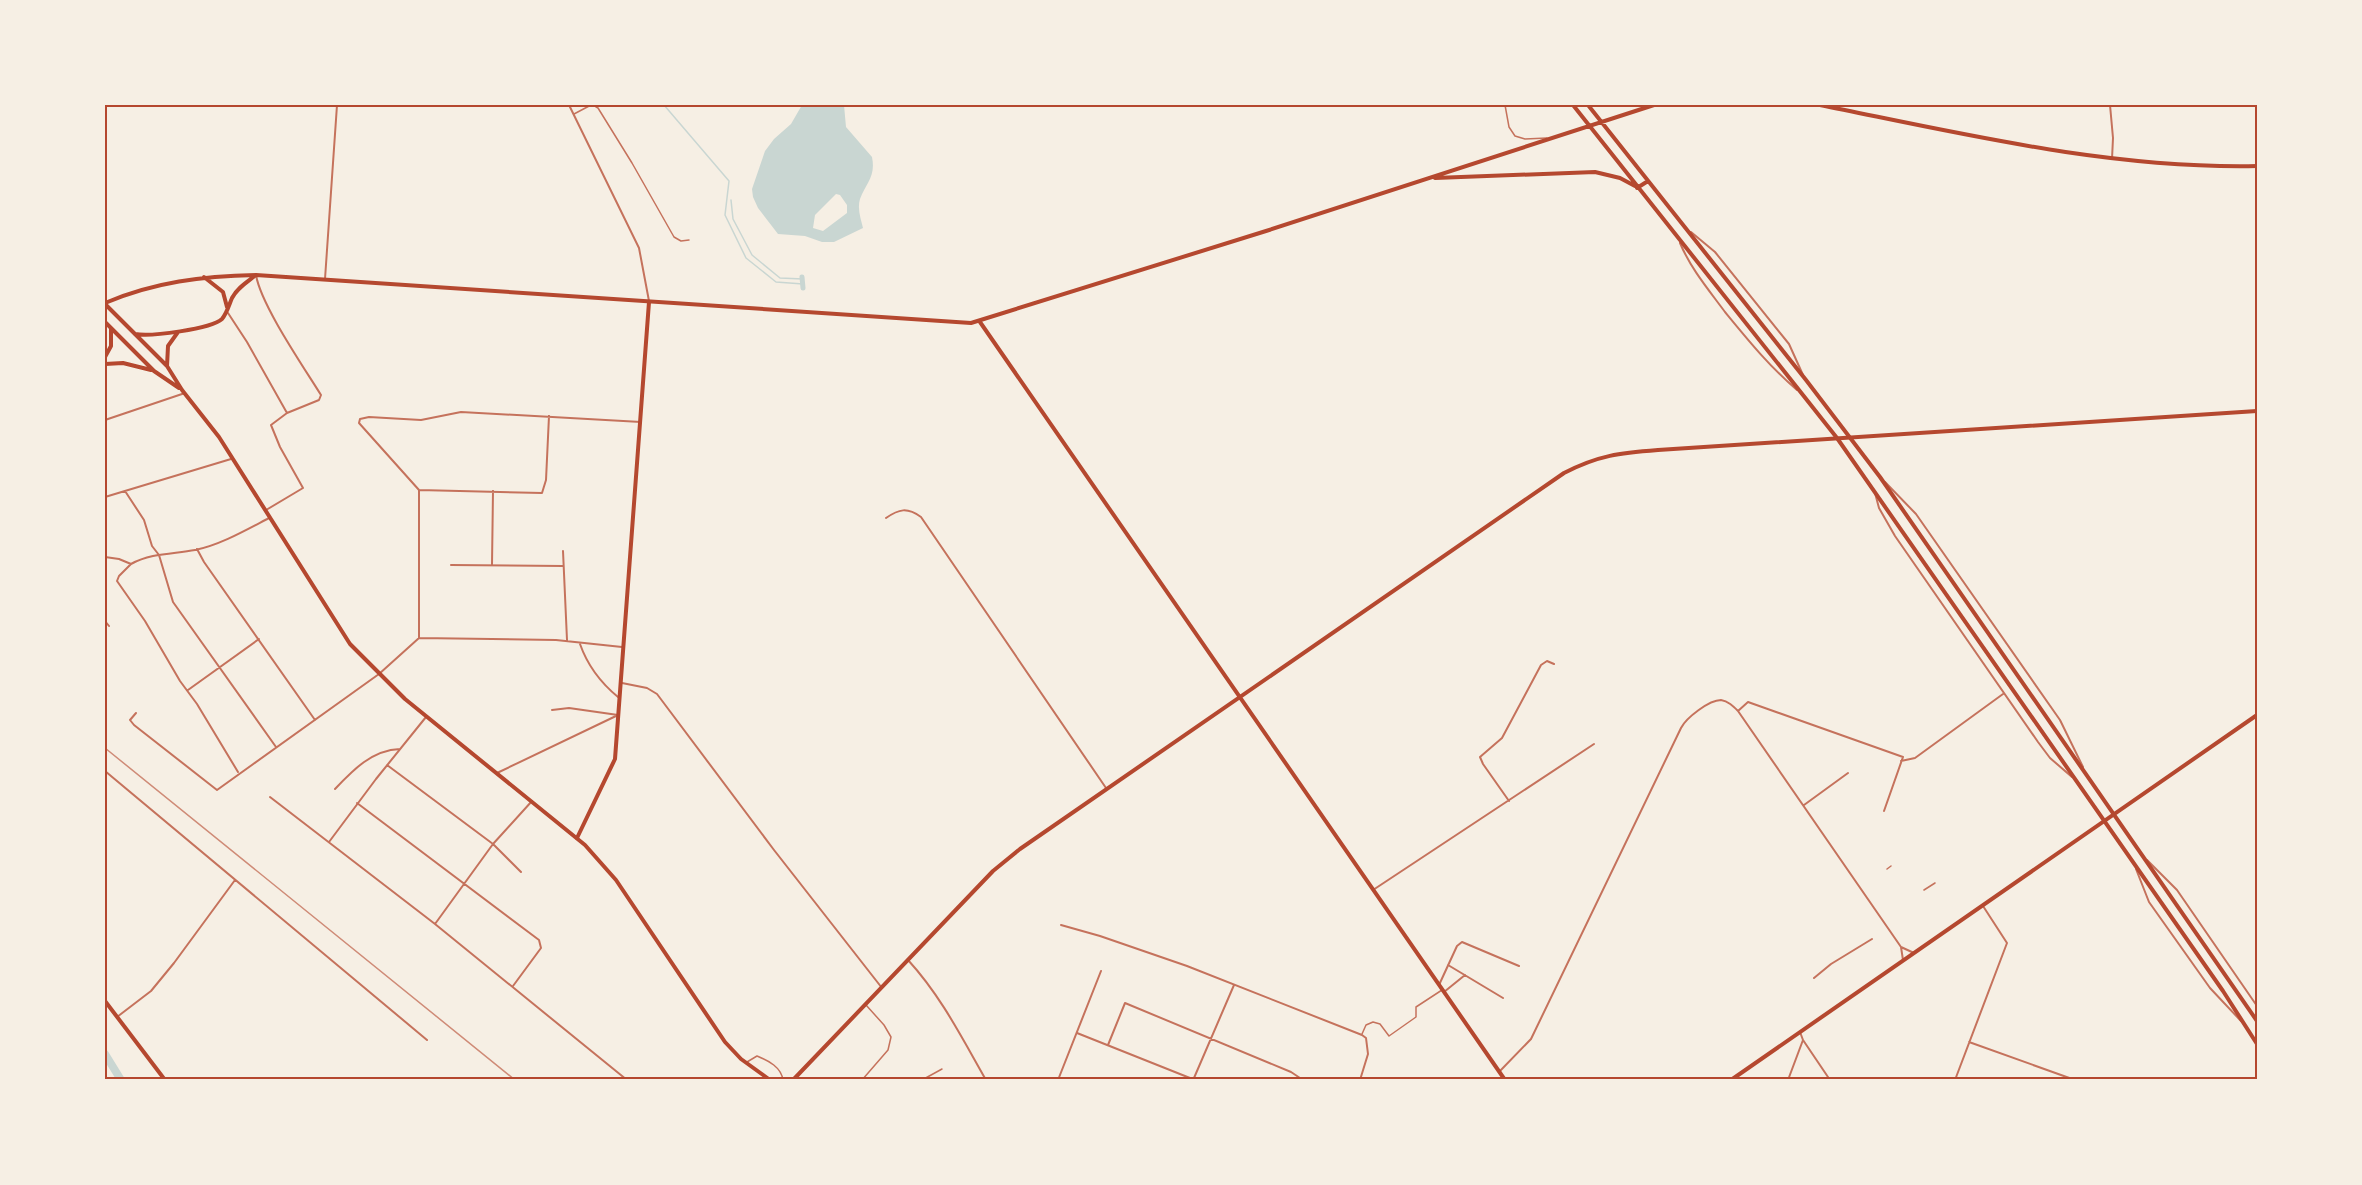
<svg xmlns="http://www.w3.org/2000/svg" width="2362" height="1185" font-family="'Work Sans',sans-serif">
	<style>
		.water { fill: #c9d6d2; fill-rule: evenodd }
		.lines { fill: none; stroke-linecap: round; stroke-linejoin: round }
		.stream { stroke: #c9d6d2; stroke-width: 1.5 }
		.canal { stroke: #c9d6d2; stroke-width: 5 }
		.river { stroke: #c9d6d2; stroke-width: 8 }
		.service { stroke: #c5725c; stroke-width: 1.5 }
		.minor { stroke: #c5725c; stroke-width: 2 }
		.secondary { stroke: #b5482f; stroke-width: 4 }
		.primary { stroke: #b5482f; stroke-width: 4 }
		.rail { stroke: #cf8b77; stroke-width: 1.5 }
		.neatline { fill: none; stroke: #b5482f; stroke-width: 2 }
	</style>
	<rect width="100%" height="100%" fill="#f6efe4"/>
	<path class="water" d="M802,105H844L846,127L872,157C876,177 866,183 860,199C857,209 861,219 863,228L834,242H822L805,236L778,234L758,208L753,197L752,189L765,151L774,139L791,124ZM836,194L840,195L847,205V213L823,231L813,228L815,215Z"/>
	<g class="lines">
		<path class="stream" d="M664,105L729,181L725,215L746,258L776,282L803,284
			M731,200L733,219L752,255L780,278L803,279"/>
		<path class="canal" d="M802,277L803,288"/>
		<path class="river" d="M105,1054L121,1080"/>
		<path class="service" d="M593,105L598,108L632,163L674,237L681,241L689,240
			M1505,105L1509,127L1515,136L1525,139L1547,138
			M574,114L591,105
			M105,220L106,219
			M1887,869L1891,866
			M1924,890L1935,883
			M1362,1034L1366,1025L1373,1022L1380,1024L1389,1036L1416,1017V1007L1442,990
			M747,1062L757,1056C769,1061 781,1067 783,1080
			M862,1080L888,1050L891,1037L884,1025L866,1005
			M922,1080L942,1069"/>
		<path class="minor" d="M569,105L639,248L649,301
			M2110,105L2113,138L2112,159
			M1691,232L1715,252L1789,344L1803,375
			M1680,243C1691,269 1708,289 1725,312C1748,340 1769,366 1797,390
			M256,275C261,305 303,366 321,395L319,400L287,413L271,425L280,447L303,488L266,510
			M325,279L337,105
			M228,313L247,342L287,413
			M105,420L185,393
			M1885,482L1916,514L2060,720L2083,767
			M419,490L542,493L546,480L549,416
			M125,491L144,520L152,546L159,555L173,602L276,747
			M1875,493L1879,508L1895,536L2038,742L2050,758L2072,777
			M105,497L231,459
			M886,518C899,509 907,507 921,517L1106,788
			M197,549L204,562L315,720
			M563,551L567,640
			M105,557L119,559L131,564C151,553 173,554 195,550C220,545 246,530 269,518
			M131,564L119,576L117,581L145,621L180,681L197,704L238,772
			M451,565L563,566
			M492,565L493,491
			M105,621L109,626
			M419,638V490L359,423L360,419L369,417L421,420L461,412L641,422
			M580,644C587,664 601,683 618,697
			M622,683L647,688L657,694L774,850L882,988
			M188,690L259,639
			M552,710L569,708L618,715
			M1738,711L1748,702L1903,757L1884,811
			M136,713L130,720L134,725L217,790L379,674L419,638L556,640L622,647
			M1901,761L1915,758L2003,694
			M387,765L493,844L521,872
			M105,771L427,1040
			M497,773L616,716
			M335,789C353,770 372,750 400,749
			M270,797L435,924L627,1080
			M1509,801L1483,764L1480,757L1502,738L1541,665L1547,661L1554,664
			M357,803L539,940L541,948L513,986
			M1804,805L1848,773
			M329,842L376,779L426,717
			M2147,860L2177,890L2257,1006
			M2136,869L2149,902L2210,988L2241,1021
			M1373,890L1594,744
			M435,924L493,844L532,801
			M1061,925L1100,936L1187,966L1362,1035L1366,1038L1368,1054L1360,1080
			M1901,947L1914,953
			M908,960C941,996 962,1038 986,1080
			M1448,965L1503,998
			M1814,978L1831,964L1872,939
			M1439,985L1457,946L1462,942L1519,966
			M1444,992L1465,975
			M117,1017L151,991L174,963L235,880
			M1077,1033L1195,1080
			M1803,1040L1830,1080
			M1969,1042L2075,1080
			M1108,1045L1125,1003L1291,1072L1303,1080
			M1499,1072L1531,1039L1681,728C1686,718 1709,700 1721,700C1728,701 1733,706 1738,711L1901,947L1903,960
			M1194,1078L1234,985
			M1058,1080L1101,971
			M1788,1080L1803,1040L1800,1032
			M1955,1080L2007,943L1983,906"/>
		<path class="secondary" d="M980,322L1505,1080
			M577,838L615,759L649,302
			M793,1080L993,871L1020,849L1564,473C1599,455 1620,453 1658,450L2257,411"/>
		<path class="primary" d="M1573,105L1837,438L2223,991L2257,1044
			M1588,105L1806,380L1880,477L2257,1021
			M1820,105C1964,134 2109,169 2257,166
			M1435,178L1595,172L1620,178L1635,186
			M1637,188L1648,181
			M204,277L223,292L227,307
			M105,303C154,282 203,276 256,275L971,323L1266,231L1654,105
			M105,304L167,366L182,390L219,437L350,644L405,699L585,845L616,880L725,1042L741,1059L770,1080
			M105,322L154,371L179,388
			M135,334C150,337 211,329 222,319C227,313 229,305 232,298C237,288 247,282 256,275
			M105,357L111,346V328
			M105,364L123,363L151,370
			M167,366L168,346L178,332
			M105,1001L165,1080
			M1731,1080L2257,715"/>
		<path class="rail" d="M105,748L515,1080"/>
	</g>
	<rect width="2362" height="1185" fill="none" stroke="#f6efe4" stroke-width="213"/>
	<rect x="106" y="106" width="2150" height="972" class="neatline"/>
</svg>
